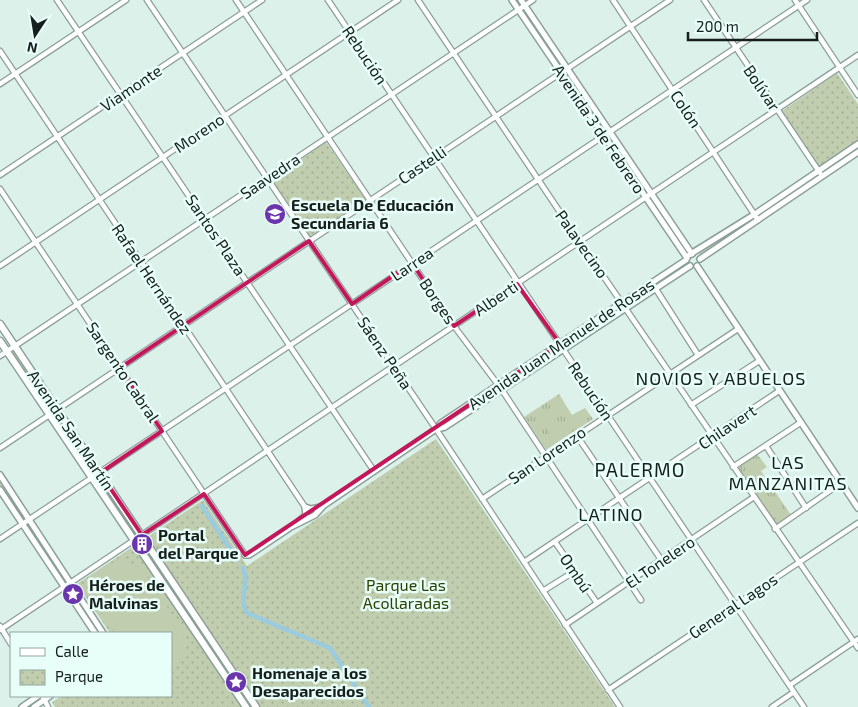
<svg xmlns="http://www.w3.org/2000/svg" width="858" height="707" font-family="'Exo 2',sans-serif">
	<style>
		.grass { fill: url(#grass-tufts) }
		.park { fill: url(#park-dots) }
		.pitch { fill: #c0cdae }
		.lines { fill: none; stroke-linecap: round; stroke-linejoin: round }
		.canal { stroke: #9bcbdf; stroke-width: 4.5 }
		.minor-casing { stroke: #8ca09a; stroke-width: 7 }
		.tertiary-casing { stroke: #8ca09a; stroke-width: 8 }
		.secondary-casing { stroke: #8ca09a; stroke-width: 9 }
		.minor { stroke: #fff; stroke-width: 4.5 }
		.tertiary { stroke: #fff; stroke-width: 5 }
		.secondary { stroke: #fff; stroke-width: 6 }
		.marked { fill: none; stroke: #c2185b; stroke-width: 4; stroke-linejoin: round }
		.labels { text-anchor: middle; stroke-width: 5; stroke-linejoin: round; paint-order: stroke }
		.street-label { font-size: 16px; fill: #171f1d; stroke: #e8fef8 }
		.poi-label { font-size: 16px; font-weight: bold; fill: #171f1d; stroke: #e8fef8; text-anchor: start }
		.park-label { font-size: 16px; fill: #2d4000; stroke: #e8fef8 }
		.neighbourhood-label { font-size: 18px; letter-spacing: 1px; fill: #171f1d; stroke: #e8fef8 }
		.quarter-label { font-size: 19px; letter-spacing: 1px; fill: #171f1d; stroke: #e8fef8 }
	</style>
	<defs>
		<pattern id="grass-tufts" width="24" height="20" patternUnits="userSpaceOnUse" patternTransform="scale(1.25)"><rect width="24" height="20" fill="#c0cdae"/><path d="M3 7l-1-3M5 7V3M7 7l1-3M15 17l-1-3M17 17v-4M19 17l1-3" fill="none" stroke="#a4b095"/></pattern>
		<pattern id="park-dots" width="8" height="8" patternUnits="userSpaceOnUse" patternTransform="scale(1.25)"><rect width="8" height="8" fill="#c0cdae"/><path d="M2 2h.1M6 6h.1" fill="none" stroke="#a4b095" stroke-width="1.8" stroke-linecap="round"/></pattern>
	</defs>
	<rect width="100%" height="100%" fill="#dbf1ea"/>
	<path class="grass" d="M815,175L816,178L763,213L761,211Z
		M753,217L754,219L700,255L699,253Z
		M14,351L51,405L48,407L11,353Z
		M559,394L572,415L585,408L593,419L546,450L524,417Z
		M58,416L95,470L92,473L55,419Z
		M757,454L767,467L761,471L791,515L776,525L737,468Z
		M100,477L136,531L133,534L96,480Z
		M0,480L24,515L21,517L0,487Z
		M31,525L67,579L64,581L27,527Z
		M71,587L102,633H97L67,590Z"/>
	<path class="park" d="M837,73L858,104V141L819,167L782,111Z
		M326,142L366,200L309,237L271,180Z
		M436,439L615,707H55L52,702L62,696H171V633H110L77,584L203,500L247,566Z"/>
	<path class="pitch" d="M547,409L560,427L550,434L538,416Z
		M116,561H127L143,570L184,633C189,647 186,662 171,669V633H116C98,607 76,581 116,561Z"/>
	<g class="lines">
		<path class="canal" d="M202,506L237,560
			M243,568C250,582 238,600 247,613L330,648L369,707"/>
		<g class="minor-casing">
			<path id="minor" d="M57,0L374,471
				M147,0L436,429L620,707
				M236,0L454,326L502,390L641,600
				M328,0C485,236 645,471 804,707
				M418,0L580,242L858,648
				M613,0L758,220
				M704,0L820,173
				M795,0L858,95
				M0,51L305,507
				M0,84L126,0
				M0,175L262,0
				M0,189L245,555
				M0,266L398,0
				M652,283L698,355
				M0,356L533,0
				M691,405L759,361
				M577,436L662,561
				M766,446L806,508
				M0,448L670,0
				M733,467L800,423
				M482,499L738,329
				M775,529L841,483
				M0,539L807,0
				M555,542L597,603
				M524,562L779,391
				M543,591L575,571
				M565,625L754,497
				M0,626L11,644
				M0,630L858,55
				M790,685L858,639
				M608,690L858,523
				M43,697L48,707
				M772,707L794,692"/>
		</g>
		<g class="tertiary-casing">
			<path id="tertiary" d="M512,0L687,258
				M521,0L692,254
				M689,255L755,214L858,144
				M700,259L858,152
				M697,266L858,508
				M437,429L445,427L690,266
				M0,475L103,633
				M0,490L95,633
				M299,521L306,515L305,507L311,509L321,507
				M245,555H249L291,527L315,515L323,506L436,429L441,423L686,260
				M22,707L38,696
				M34,707L50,696"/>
		</g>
		<g class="secondary-casing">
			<path id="secondary" d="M0,324L256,707
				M0,341L246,707"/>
		</g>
		<use href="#minor" class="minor"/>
		<use href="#tertiary" class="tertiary"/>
		<use href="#secondary" class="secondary"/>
	</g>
	<path class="marked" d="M309,241L352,304L412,263L454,326L517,284L560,344L245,555L204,494L142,535L100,473L162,431L120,368Z"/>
	<defs>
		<g id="school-disc" transform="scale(1.125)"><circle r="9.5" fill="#6b36ad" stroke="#e8fef8"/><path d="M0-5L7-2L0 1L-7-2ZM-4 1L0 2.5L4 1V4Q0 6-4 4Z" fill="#fff"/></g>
		<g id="building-disc" transform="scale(1.125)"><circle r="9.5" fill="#6b36ad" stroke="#e8fef8"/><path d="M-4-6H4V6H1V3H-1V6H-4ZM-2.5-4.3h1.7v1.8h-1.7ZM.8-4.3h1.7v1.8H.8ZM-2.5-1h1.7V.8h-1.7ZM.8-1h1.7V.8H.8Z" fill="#fff"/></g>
		<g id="sight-disc" transform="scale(1.125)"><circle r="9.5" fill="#6b36ad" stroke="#e8fef8"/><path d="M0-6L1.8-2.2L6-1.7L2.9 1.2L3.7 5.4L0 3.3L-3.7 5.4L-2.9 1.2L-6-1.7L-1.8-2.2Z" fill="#fff"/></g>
	</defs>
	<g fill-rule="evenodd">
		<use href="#school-disc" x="275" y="214"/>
		<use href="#building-disc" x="142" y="544"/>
		<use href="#sight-disc" x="73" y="594"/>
		<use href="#sight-disc" x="236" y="682"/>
	</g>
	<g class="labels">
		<g class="street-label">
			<text transform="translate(365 55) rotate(56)" y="6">Rebución</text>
			<text transform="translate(131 88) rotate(-34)" y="6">Viamonte</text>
			<text transform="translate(762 88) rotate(56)" y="6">Bolívar</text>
			<text transform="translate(686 109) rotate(56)" y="6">Colón</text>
			<text transform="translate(599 129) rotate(56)" y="6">Avenida 3 de Febrero</text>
			<text transform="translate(199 133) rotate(-34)" y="6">Moreno</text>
			<text transform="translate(422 165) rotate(-34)" y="6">Castelli</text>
			<text transform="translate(270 176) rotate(-34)" y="6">Saavedra</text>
			<text transform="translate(216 235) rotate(56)" y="6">Santos Plaza</text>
			<text transform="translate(582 244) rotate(55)" y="6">Palavecino</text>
			<text transform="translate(412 264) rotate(-34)" y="6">Larrea</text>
			<text transform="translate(152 279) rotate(56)" y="6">Rafael Hernández</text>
			<text transform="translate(496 298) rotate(-34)" y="6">Alberti</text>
			<text transform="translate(438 301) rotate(56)" y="6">Borges</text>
			<text transform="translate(561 344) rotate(-34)" y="6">Avenida Juan Manuel de Rosas</text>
			<text transform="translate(385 353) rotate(56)" y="6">Sáenz Peña</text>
			<text transform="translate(123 372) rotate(56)" y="6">Sargento Cabral</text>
			<text transform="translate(591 391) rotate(56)" y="6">Rebución</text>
			<text transform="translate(727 427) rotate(-34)" y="6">Chilavert</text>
			<text transform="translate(71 430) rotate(56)" y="6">Avenida San Martín</text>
			<text transform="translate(547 455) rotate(-34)" y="6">San Lorenzo</text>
			<text transform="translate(660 562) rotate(-34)" y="6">El Tonelero</text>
			<text transform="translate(576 573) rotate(56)" y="6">Ombú</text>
			<text transform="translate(733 606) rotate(-34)" y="6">General Lagos</text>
		</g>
		<g class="poi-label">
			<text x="291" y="211">Escuela De Educación<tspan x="291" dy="18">Secundaria 6</tspan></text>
			<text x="158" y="541">Portal<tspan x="158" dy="18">del Parque</tspan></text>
			<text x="89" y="591">Héroes de<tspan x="89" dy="18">Malvinas</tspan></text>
			<text x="252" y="679">Homenaje a los<tspan x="252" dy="18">Desaparecidos</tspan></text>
		</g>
		<g class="park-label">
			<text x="406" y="591">Parque Las<tspan x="406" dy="18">Acollaradas</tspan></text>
		</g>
		<g class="neighbourhood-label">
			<text x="721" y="385">NOVIOS Y ABUELOS</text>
			<text x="788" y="469">LAS<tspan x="788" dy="21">MANZANITAS</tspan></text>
			<text x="611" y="521">LATINO</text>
		</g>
		<g class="quarter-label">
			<text x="640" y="477">PALERMO</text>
		</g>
	</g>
	<rect x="10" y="632" width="162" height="65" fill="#e8fef8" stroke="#94a5a0"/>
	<rect x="20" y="648" width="25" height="8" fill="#ffffff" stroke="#94a5a0"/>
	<text x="55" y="657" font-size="15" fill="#171f1d">Calle</text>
	<rect x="20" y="670" width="25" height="15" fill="url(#park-dots)" stroke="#94a5a0"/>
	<text x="55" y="682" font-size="15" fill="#171f1d">Parque</text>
	<g transform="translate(35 35) rotate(192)" stroke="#e8fef8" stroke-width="4" paint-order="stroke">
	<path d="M0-4L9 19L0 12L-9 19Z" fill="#171f1d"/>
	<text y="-8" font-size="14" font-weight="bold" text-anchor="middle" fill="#171f1d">N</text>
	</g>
	<path d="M688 32v8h129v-8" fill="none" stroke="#171f1d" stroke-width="2.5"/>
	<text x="696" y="32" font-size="15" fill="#171f1d" stroke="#e8fef8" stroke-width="4" paint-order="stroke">200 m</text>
</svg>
